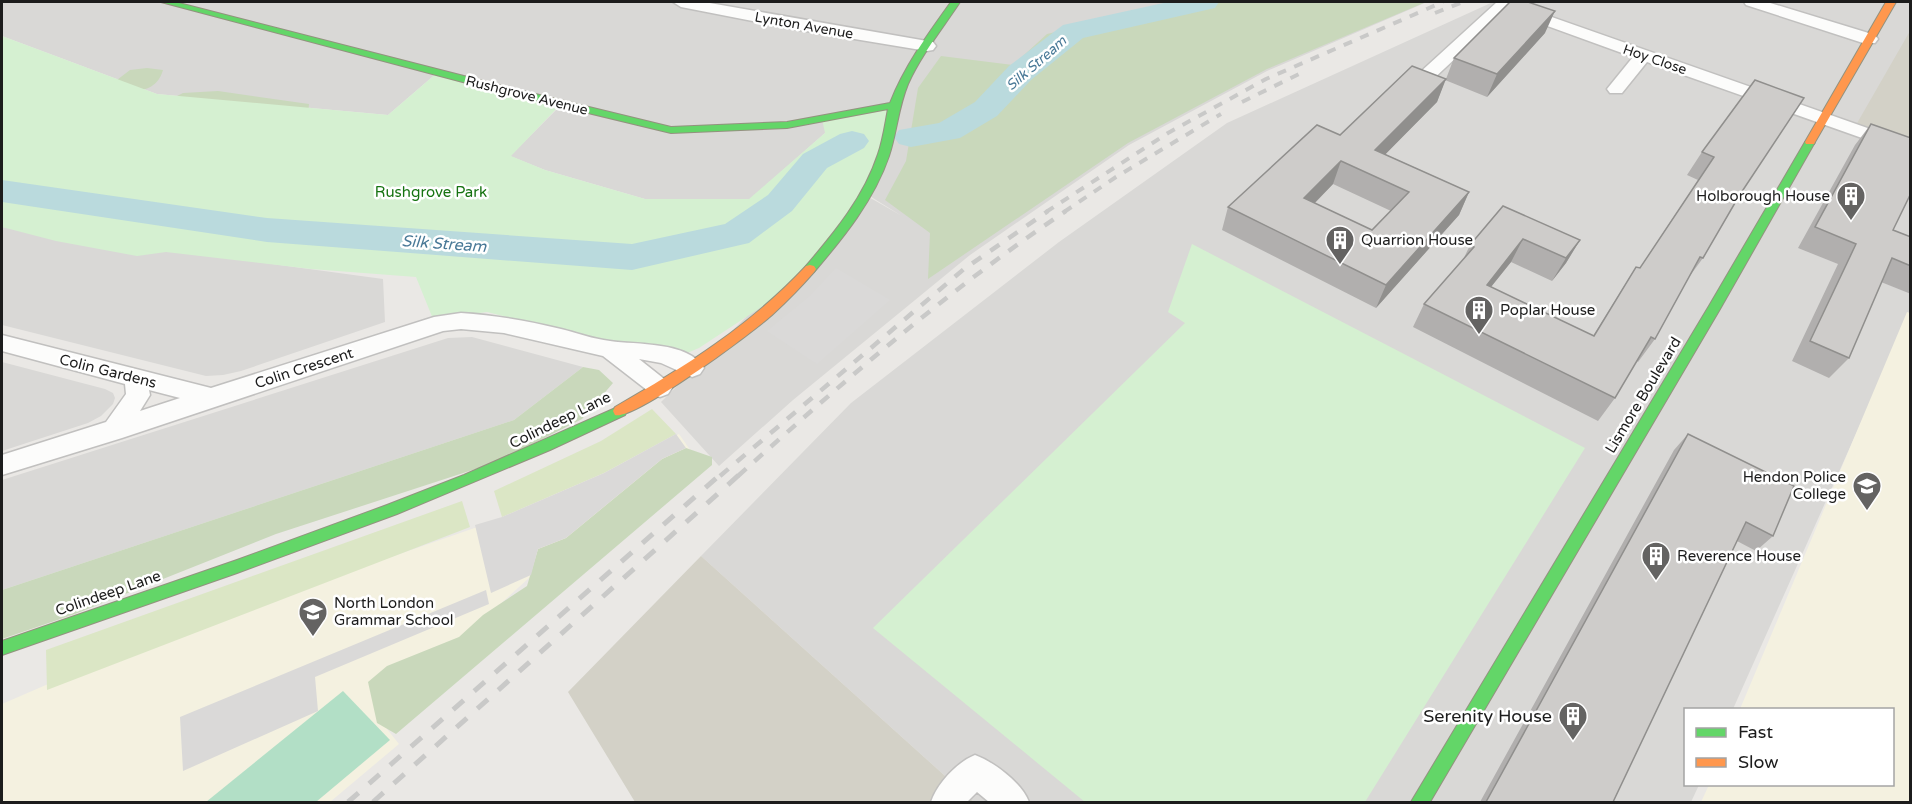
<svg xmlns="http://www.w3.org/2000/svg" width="1912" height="804" font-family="'Varela Round',sans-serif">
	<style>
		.residential { fill: #d9d8d6 }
		.education { fill: #f4f1e0 }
		.construction { fill: #d3d1c7 }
		.grass { fill: #dbe6c5 }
		.forest { fill: #c9d8bb }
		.park { fill: #d5f0d1 }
		.pitch { fill: #b2dfc6 }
		.parking { fill: #dad9d8 }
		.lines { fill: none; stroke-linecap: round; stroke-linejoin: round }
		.river { fill: #badadd; fill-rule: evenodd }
		.street-casing { stroke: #c1c0bf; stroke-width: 3 }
		.fast-casing { stroke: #93927f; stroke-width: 2 }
		.slow-casing { stroke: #93927f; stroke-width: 2 }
		.street { fill: #fcfcfb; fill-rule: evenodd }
		.fast { fill: #63d668; fill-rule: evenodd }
		.slow { fill: #ff974d; fill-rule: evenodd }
		.rail-far2 { stroke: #c9c9c8; stroke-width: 4; stroke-dasharray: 9 9; stroke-linecap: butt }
		.rail-far1 { stroke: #c9c9c8; stroke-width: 4.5; stroke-dasharray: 11 11; stroke-linecap: butt }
		.rail { stroke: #c9c9c8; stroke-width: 5; stroke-dasharray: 14 14; stroke-linecap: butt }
		.wall { fill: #b1afae; fill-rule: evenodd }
		.shaded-wall { fill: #908f8d }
		.building { fill: #ceccca; stroke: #908f8d; stroke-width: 1.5; fill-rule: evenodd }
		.labels { text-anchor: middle; stroke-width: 5; stroke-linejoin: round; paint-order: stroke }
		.far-street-label { font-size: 14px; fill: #1c1c1c; stroke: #fff }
		.far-water-label { font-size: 14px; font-style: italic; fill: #497997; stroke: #fff }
		.park-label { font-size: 15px; fill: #167311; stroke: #fff }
		.poi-label { font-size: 15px; fill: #1c1c1c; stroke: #fff; text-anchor: start }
		.street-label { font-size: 15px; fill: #1c1c1c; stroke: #fff }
		.water-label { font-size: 16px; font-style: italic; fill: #497997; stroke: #fff }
		.near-poi-label { font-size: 18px; fill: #1c1c1c; stroke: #fff; text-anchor: end }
	</style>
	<rect width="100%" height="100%" fill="#eae8e5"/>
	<path class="residential" d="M2,2H1427L1267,71L1129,145L970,255L793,400L719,466L661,402L867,196L902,216L868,195L825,133L749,200L645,199L545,170L510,156L561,105L438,72L388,115L157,94L2,36Z
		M1493,2H1910V313L1733,709L1686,710V784L1699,785L1691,802H974L701,556L851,403L1059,242L1227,123Z
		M2,227L383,279L385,322L241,371L223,375L206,376L2,325Z
		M472,337L583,367L514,420L2,590V480L448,338Z
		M2,362L105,389L113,393L115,398L113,404L101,416L88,423L2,451Z"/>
	<path class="education" d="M1907,312L1910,313V802H1701L1709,785L1892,784V710L1740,709Z
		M679,434L693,454L573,538L487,616L387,729L399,744L330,802H2V704L106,659L278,596L489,523L603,472Z"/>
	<path class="construction" d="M1910,31V144L1856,125Z
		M701,556L974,802H635L568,692Z"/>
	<path class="grass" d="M652,409L676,434L604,473L502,517L494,491L601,441Z
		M462,501L470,527L47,690L46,650Z"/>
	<path class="forest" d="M1185,2H1426L1267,69L1128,143L928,279L930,233L885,200L906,161L918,88L941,56L1013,65L1047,34Z
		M147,68L163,70C158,87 147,89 132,93L113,83L130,70Z
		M218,91L309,104L308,115L169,100L183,93Z
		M583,367L599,370L613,383L582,419L497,462L276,534L75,614L2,639V590L514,420Z
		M686,448L712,457V465L396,734L377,723L368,682L387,666L459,637L483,615L527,586L538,549L566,538L662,459Z"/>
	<path class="park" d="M2,36L157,94L388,115L438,72L561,104L511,156L545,170L645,199H749L825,133L822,119L894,105L882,169L792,287L699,348L673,359L487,312L433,319L416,277L311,269L166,252L137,256L56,241L2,227Z
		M1192,244L1585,448L1365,802H1085L873,628L1185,323L1168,312Z"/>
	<path class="pitch" d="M343,691L390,740L316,802H206Z"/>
	<path class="parking" d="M836,268L890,300L817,364L767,331L810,296Z
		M676,434L686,448L662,459L566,538L538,549L531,575L491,593L475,525L502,517L604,473Z
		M486,590L489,604L315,677L318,711L183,771L180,717Z"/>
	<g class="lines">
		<path class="river" d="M1168,2H1219L1215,8L1083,38L1031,80L997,116L960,138L911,147L899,144L894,137L899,130L939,123L975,102L1009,66L1063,25Z
			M852,131L864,134L869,141L864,148L827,168L792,211L749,243L632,270L267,242L2,202V180L267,218L632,244L725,224L768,195L803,154L840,134Z"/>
		<g class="street-casing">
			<path id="street" d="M673,2H704L927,41L933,42L936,46L933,50L927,51L788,28L681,7Z
				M1497,2H1509L1910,143V155L1647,62L1622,93H1610L1607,89L1633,57L1506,11L1429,83H1417L1414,79L1417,75Z
				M1744,2H1767L1875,35L1878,39L1875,43H1863L1746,5Z
				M461,313C495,315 528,321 561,329C577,333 593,339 610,341C636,345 688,341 704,368L700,374L692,377L661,363L639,359L668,382L672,388L668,394L660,397L652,394L603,356L504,333L461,329L443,331L122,438L2,475V455L106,422L126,394L125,384L2,351V335L211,388L434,317ZM149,390L180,398L140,411L150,395Z
				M975,755C994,762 1022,783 1029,802H989L977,792L967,802H931C937,784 957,762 975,755Z"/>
		</g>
		<g class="fast-casing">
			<path id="fast" d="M161,2H175L499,85L671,127L787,122L890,103C905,65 928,34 951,2H960C942,29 921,55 908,84C898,108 897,132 889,156C874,200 844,237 814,272H806L804,269L806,266C835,232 864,197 878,154C883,140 885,124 888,109L787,128L671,133L493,90Z
				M1810,139L1815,142L1720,309L1430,802H1411L1709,306L1805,142Z
				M620,406L625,407L627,411L625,415L550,450L397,514L237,573L2,655V641L237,560L387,505L464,475Z"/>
		</g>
		<g class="slow-casing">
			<path id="slow" d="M1886,2H1896L1815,142L1814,144H1806L1805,142Z
				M810,265L814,266L816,269L814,272C801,287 787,301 772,315C753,332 634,421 615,415L613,411L615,407C685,367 751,325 806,266Z"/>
		</g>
		<use href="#street" class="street"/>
		<use href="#fast" class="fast"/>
		<use href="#slow" class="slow"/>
		<path class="rail-far2" d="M1435,13L1463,2
			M1242,102L1301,73
			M1046,212L1168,133L1266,79L1443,2
			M1064,212L1116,177L1221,114"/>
		<path class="rail-far1" d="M720,476L964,269L1048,211
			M738,476C843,382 949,289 1066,211"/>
		<path class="rail" d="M348,802L721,474
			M373,802L740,474"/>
	</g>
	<path class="wall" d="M1545,33L1487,97L1445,80L1437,102L1385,154L1469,192L1459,215L1376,308L1222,230L1228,207L1340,135L1446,79L1454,58ZM1333,184L1391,211L1372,230L1315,203Z
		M1755,80L1739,196L1703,258L1689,277L1655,339L1638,362L1637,361L1615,398L1598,421L1413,327L1424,304L1463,260L1470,245L1503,206L1580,240L1566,263L1552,281L1511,262L1491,287L1593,336L1636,267L1640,268L1698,180L1687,175L1702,152Z
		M1871,124L1893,230L1911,237V294L1881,282L1849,358L1829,378L1792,361L1838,264L1798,248L1855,145Z
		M1688,434L1773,536L1756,551L1737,541L1613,802H1480L1674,450Z"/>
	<path class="shaded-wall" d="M1555,11L1545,33L1487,97L1497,74Z
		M1446,79L1437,102L1367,173L1375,150Z
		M1341,161L1333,184L1297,221L1304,198Z
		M1469,192L1459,215L1376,308L1386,285Z
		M1523,239L1511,262L1474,308L1487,285Z
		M1580,240L1566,263L1552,281L1566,258Z"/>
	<path class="building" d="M1510,2H1528L1555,11L1497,74L1454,58Z
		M1412,66L1446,79L1375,150L1469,192L1386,285L1228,207L1317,125L1340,135ZM1341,161L1409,192L1372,230L1304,198Z
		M1755,80L1804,98L1739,196L1703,258L1700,257L1655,339L1651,337L1615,398L1424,304L1474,247L1470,245L1503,206L1580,240L1566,258L1523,239L1487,285L1594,336L1636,267L1640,268L1714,157L1702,152Z
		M1871,124L1911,138V193L1893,230L1911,237V266L1892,258L1849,358L1810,341L1856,244L1815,227Z
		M1688,434L1794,486L1773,536L1746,522L1613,802H1486Z"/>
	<defs>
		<g id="building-pin" transform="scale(1.5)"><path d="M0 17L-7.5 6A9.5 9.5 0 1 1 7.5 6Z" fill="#646362" stroke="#fff"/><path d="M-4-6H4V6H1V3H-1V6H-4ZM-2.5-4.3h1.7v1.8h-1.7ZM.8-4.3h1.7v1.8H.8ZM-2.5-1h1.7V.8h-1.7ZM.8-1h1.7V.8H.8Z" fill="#fff"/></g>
		<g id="university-pin" transform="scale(1.5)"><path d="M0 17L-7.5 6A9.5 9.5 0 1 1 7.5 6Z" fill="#646362" stroke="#fff"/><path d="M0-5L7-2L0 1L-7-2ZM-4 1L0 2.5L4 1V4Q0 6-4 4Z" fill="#fff"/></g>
		<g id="school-pin" transform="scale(1.5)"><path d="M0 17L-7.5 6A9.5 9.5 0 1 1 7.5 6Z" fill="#646362" stroke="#fff"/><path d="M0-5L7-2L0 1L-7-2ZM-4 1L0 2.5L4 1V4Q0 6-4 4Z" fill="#fff"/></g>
	</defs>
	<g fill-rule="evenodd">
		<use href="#building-pin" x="1851" y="196"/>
		<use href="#building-pin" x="1340" y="240"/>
		<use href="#building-pin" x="1479" y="310"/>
		<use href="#university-pin" x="1867" y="486"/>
		<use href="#building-pin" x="1656" y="556"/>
		<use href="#school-pin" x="313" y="612"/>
		<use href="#building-pin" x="1573" y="716"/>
	</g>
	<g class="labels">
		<g class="far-street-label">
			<text transform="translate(804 25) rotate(10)" y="5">Lynton Avenue</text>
			<text transform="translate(1655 59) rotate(19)" y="5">Hoy Close</text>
			<text transform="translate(527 95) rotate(14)" y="5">Rushgrove Avenue</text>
		</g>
		<g class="far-water-label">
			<text transform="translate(1036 63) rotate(-41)" y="5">Silk Stream</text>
		</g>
		<g class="park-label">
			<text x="431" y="197">Rushgrove Park</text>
		</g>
		<g class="poi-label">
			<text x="1830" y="201" text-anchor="end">Holborough House</text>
			<text x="1361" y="245">Quarrion House</text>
			<text x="1500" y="315">Poplar House</text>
			<text x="1846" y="482" text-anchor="end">Hendon Police<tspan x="1846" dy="17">College</tspan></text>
			<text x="1677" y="561">Reverence House</text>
			<text x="334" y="608">North London<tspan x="334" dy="17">Grammar School</tspan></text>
		</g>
		<g class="street-label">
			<text transform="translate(304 368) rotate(-18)" y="5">Colin Crescent</text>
			<text transform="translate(108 371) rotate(14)" y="5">Colin Gardens</text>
			<text transform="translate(1643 395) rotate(-59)" y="5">Lismore Boulevard</text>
			<text transform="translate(560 420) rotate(-26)" y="5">Colindeep Lane</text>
			<text transform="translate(108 593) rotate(-19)" y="5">Colindeep Lane</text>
		</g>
		<g class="water-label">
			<text transform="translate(444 243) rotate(4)" y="6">Silk Stream</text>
		</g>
		<g class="near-poi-label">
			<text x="1552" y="722">Serenity House</text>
		</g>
	</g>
	<rect width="1912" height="804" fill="none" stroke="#1c1c1c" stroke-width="6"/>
	<rect x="1684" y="708" width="210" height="78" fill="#ffffff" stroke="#a4a4a4" stroke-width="1.5"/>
	<rect x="1696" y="728" width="30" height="9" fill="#63d668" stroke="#a4a4a4" stroke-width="1.5"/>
	<text x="1738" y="738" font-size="18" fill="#1c1c1c">Fast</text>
	<rect x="1696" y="758" width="30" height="9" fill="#ff974d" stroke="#a4a4a4" stroke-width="1.5"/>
	<text x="1738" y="768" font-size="18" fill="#1c1c1c">Slow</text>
</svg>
